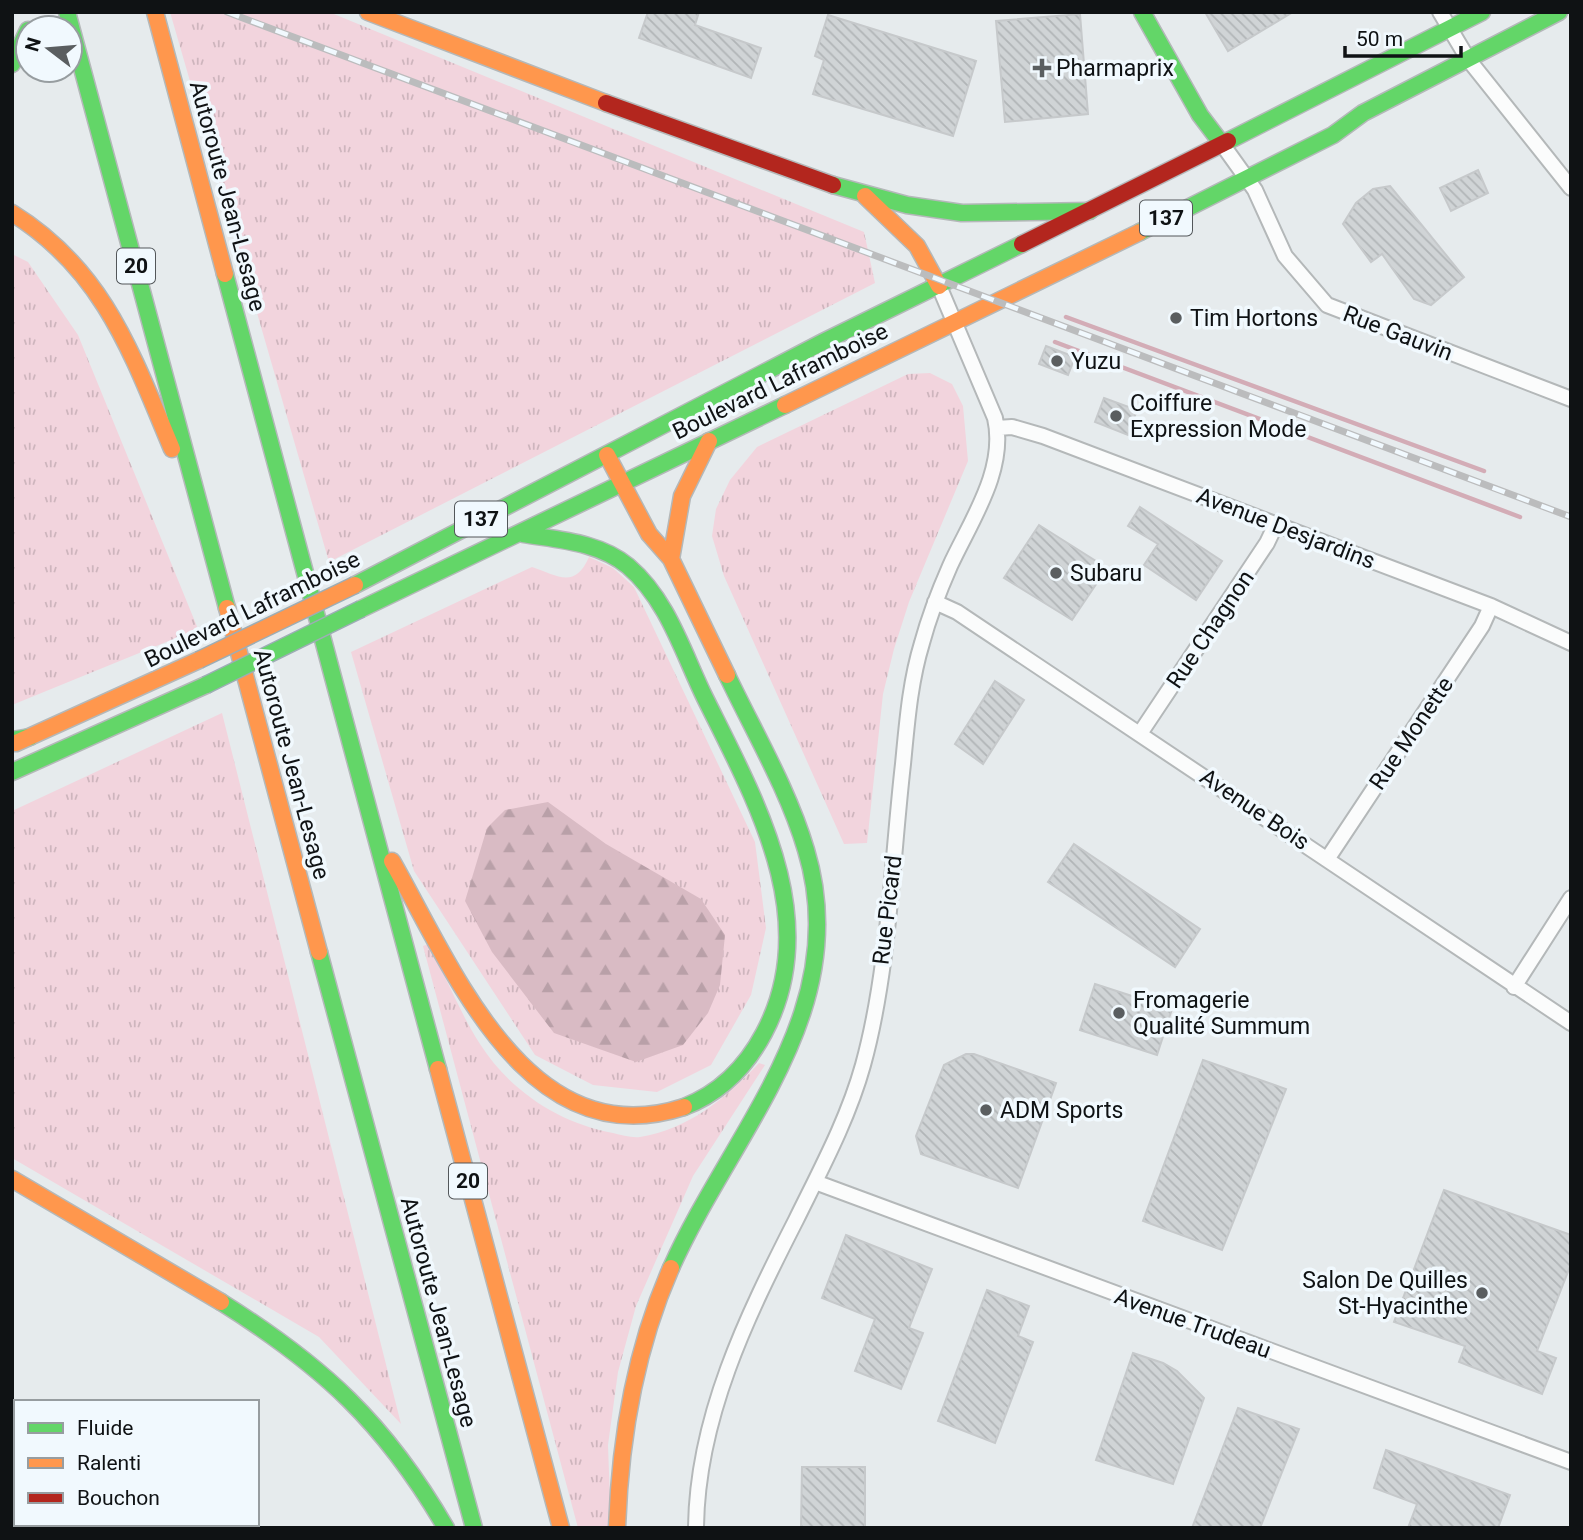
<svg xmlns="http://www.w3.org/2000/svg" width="1583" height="1540" font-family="Roboto,sans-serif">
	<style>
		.grass { fill: url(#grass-tufts) }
		.forest { fill: url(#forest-firs) }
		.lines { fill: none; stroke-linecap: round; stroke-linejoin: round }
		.stream { stroke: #d3acb6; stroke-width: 4.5 }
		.building { fill: url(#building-back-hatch); stroke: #c6c9cb; stroke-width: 2 }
		.street-casing { stroke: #b4b8b9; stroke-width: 18 }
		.fast-casing { stroke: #b4b8b9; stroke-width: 19 }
		.slow-casing { stroke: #b4b8b9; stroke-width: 19 }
		.jam-casing { stroke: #b4b8b9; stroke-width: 19 }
		.street { stroke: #fbfcfc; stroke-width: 14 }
		.fast { stroke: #63d668; stroke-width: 16 }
		.slow { stroke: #ff974d; stroke-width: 16 }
		.jam { stroke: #b3261e; stroke-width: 16 }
		.rail-casing { stroke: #bbbcbd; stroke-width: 7 }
		.rail { stroke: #f1f9fe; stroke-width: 4.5; stroke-dasharray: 13; stroke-linecap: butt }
		.fast-bridge-casing { stroke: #9dadb5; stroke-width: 19; stroke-linecap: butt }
		.slow-bridge-casing { stroke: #9dadb5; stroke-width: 19; stroke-linecap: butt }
		.fast-bridge { stroke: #63d668; stroke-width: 16 }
		.slow-bridge { stroke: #ff974d; stroke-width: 16 }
		.poi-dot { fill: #5a5e60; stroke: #f1f9fe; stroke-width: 2.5 }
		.labels { text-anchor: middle; stroke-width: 7; stroke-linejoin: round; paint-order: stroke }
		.shield { fill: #f1f9fe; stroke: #53575a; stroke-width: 2 }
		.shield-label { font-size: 21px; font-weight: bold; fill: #0f1214 }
		.poi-label { font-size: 23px; fill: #0f1214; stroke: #f1f9fe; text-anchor: start }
		.street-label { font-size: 23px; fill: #0f1214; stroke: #f1f9fe }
	</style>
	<defs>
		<pattern id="grass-tufts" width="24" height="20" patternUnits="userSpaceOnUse" patternTransform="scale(1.75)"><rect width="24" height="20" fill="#f2d4dd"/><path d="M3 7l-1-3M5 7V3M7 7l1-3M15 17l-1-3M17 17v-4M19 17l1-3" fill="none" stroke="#ceb5bd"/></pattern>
		<pattern id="forest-firs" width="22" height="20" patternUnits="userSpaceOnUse" patternTransform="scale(1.75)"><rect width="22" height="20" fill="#d9bbc4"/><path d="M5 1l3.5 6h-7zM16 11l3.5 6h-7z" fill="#b9a0a8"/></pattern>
		<pattern id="building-back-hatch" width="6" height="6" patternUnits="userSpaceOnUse" patternTransform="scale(1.75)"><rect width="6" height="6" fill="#d0d4d6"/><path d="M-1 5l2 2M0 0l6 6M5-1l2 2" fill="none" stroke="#b1b5b7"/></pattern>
	</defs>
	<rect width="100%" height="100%" fill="#e6ebed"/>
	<path class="grass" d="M170,12H329L864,232L875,283L329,562Z
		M12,254L28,262L78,335L198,629L12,705Z
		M930,373L952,384L963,406L968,461L909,602L894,649L883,694L867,843L844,844L724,576L712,536L716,509L730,480L757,447L908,374Z
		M589,557L613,568L634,587L755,842L766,928L751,995L711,1065L657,1092L593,1085L535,1055L414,871L351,652L532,567C558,576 575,589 589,557Z
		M222,713L401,1424L319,1337L12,1158V811Z
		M429,944C446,977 460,1013 480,1044C510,1091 559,1123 613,1133C622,1135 631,1138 640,1137C689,1129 726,1098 759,1063L765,1065L693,1176L636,1306L618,1372L608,1445L611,1528H578L423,946Z"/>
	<path class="forest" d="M548,802L606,844L701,899L725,935L720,985L708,1013L683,1045L636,1062L554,1033L492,952L465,901L487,828L505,810Z"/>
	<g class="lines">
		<path class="stream" d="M1066,317L1484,471
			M1055,342L1520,517"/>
	</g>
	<path class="building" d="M648,12H699L695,25L761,48L751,78L639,38Z
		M1205,12H1293L1228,51Z
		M1080,14L1088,114L1005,122L996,21Z
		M828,15L976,61L953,136L813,94L824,60L815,56Z
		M1478,170L1488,193L1451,211L1440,188Z
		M1390,186L1464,277L1431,305L1414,299L1382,254L1371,262L1343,224L1356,203L1373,189Z
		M1046,346L1075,357L1068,375L1039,364Z
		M1104,398L1137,410L1128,435L1095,422Z
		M1140,507L1222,561L1196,600L1144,565L1158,544L1128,526Z
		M1039,525L1107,568L1072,620L1004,578Z
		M995,681L1024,700L983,764L955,744Z
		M1074,844L1200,929L1175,967L1048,882Z
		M1095,984L1172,1009L1157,1055L1080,1030Z
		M966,1054H974L1056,1083L1018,1188L921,1154L916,1136L944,1065Z
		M1203,1060L1286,1089L1222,1250L1143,1221Z
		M1444,1190L1571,1235V1264L1537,1351L1556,1358L1542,1394L1459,1362L1465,1346L1394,1322Z
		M846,1235L932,1269L909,1328L923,1333L901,1389L855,1371L875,1319L822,1298Z
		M987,1290L1029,1306L1018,1336L1033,1342L995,1443L938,1421Z
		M1133,1353L1163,1363L1177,1371L1204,1398L1173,1484L1096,1460Z
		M1238,1408L1299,1429L1260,1528H1192Z
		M1386,1450L1510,1495L1498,1528H1408L1417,1504L1374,1488Z
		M802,1467H865V1528H801Z"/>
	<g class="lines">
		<g class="street-casing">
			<path id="street" d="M1440,12L1468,59L1571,188
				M1222,144L1255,190L1285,256L1327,305L1571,399
				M997,428L1012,427L1043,436L1491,606L1571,643
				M935,602L957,612L1571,1023
				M1141,732L1267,543L1276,524
				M1328,858L1482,626L1491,606
				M1514,987L1571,898
				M815,1182L1571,1462
				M696,1528C697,1418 747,1316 796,1220C821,1169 848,1119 863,1065C889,971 892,860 903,764C907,723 910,682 922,643C929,617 939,591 950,566C970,522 1007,470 995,418L939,286"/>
		</g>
		<g class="fast-casing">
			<path id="fast" d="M67,12L227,608
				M1142,12L1200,115L1222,144
				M12,64L28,30
				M1228,141L1482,12
				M833,185L907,205L962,213L1090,211
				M1140,232L1333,135L1363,113L1559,12
				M225,274L438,1069
				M523,534C559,540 599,542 628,566C668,600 683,653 705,698C756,801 824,920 764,1033C746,1067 720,1093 684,1107
				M355,585L823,342L1022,244
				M361,609L785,405
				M12,740L30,737
				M12,772L206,685
				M319,952L474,1528
				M671,1268C732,1131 855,1011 806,850C788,789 754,732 727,675
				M221,1302C323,1366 385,1423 446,1528"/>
		</g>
		<g class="slow-casing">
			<path id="slow" d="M155,12L225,274
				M368,12L606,103
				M865,196L917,246L939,286
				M12,213C104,270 132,354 172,449
				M785,405L1140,232
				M607,455L649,534L671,559L727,675
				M671,559L682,496L709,441
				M227,608L319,952
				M16,743L199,660
				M392,861C453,968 527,1158 684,1107
				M438,1069L561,1528
				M12,1179L221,1302
				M617,1528C620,1438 635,1350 671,1268"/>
		</g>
		<g class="jam-casing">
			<path id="jam" d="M606,103L833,185
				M1022,244L1228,141"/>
		</g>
		<use href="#street" class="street"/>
		<use href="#fast" class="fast"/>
		<use href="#slow" class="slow"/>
		<use href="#jam" class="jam"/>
		<g class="rail-casing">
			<path id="rail" d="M227,12L1571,517"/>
		</g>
		<use href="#rail" class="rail"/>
		<g class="fast-bridge-casing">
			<path id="fast-bridge" d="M206,685L361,609"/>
		</g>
		<g class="slow-bridge-casing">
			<path id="slow-bridge" d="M199,660L355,585"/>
		</g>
		<use href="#fast-bridge" class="fast-bridge"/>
		<use href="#slow-bridge" class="slow-bridge"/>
	</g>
	<g class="poi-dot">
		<path d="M1038.5 57.5h7v7h7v7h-7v7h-7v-7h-7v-7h7z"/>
		<circle cx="1176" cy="318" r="7"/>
		<circle cx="1057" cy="361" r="7"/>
		<circle cx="1116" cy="416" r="7"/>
		<circle cx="1056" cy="573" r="7"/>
		<circle cx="1119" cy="1013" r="7"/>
		<circle cx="986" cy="1110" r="7"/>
		<circle cx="1482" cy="1293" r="7"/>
	</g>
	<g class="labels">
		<g class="shield">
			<rect x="1140" y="200.5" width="52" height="35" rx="5"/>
			<rect x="117" y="248.5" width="38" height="35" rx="5"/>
			<rect x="455" y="501.5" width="52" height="35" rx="5"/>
			<rect x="449" y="1163.5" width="38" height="35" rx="5"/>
		</g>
		<g class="shield-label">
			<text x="1166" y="225">137</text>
			<text x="136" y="273">20</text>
			<text x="481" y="526">137</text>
			<text x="468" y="1188">20</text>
		</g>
		<g class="poi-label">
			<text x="1056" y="76">Pharmaprix</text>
			<text x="1190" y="326">Tim Hortons</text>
			<text x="1071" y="369">Yuzu</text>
			<text x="1130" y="411">Coiffure<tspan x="1130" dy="26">Expression Mode</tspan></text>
			<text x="1070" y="581">Subaru</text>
			<text x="1133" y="1008">Fromagerie<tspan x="1133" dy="26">Qualité Summum</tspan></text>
			<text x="1000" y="1118">ADM Sports</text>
			<text x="1468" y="1288" text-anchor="end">Salon De Quilles<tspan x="1468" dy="26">St-Hyacinthe</tspan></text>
		</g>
		<g class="street-label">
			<text transform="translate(228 196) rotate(75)" y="8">Autoroute Jean-Lesage</text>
			<text transform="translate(1398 333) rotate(21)" y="8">Rue Gauvin</text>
			<text transform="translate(780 381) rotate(-26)" y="8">Boulevard Laframboise</text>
			<text transform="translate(1286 528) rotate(21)" y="8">Avenue Desjardins</text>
			<text transform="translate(252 609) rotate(-26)" y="8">Boulevard Laframboise</text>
			<text transform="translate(1210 629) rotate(-56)" y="8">Rue Chagnon</text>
			<text transform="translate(1411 733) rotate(-56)" y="8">Rue Monette</text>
			<text transform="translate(292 764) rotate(75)" y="8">Autoroute Jean-Lesage</text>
			<text transform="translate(1255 809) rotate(34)" y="8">Avenue Bois</text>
			<text transform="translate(887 910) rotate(-83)" y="8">Rue Picard</text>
			<text transform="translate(439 1312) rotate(75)" y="8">Autoroute Jean-Lesage</text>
			<text transform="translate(1193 1323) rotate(20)" y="8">Avenue Trudeau</text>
		</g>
	</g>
	<rect width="1583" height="1540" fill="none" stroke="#0f1214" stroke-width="28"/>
	<rect x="14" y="1400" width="245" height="126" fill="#f1f9fe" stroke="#979da0" stroke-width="2"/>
	<rect x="28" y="1423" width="35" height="10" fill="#63d668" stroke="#979da0" stroke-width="2"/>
	<text x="77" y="1435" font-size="21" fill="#0f1214">Fluide</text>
	<rect x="28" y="1458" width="35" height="10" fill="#ff974d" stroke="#979da0" stroke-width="2"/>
	<text x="77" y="1470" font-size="21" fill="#0f1214">Ralenti</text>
	<rect x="28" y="1493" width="35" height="10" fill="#b3261e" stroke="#979da0" stroke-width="2"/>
	<text x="77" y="1505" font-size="21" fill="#0f1214">Bouchon</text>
	<g transform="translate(49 49) rotate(286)"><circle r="33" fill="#f1f9fe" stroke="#979da0" stroke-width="2"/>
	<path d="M0-5L12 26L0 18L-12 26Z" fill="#5a5e60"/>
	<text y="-10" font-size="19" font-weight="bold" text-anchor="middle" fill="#0f1214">N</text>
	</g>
	<path d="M1345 46v10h116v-10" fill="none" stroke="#0f1214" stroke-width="3.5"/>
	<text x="1356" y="46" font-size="21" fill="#0f1214" stroke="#f1f9fe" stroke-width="5" paint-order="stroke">50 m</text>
</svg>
